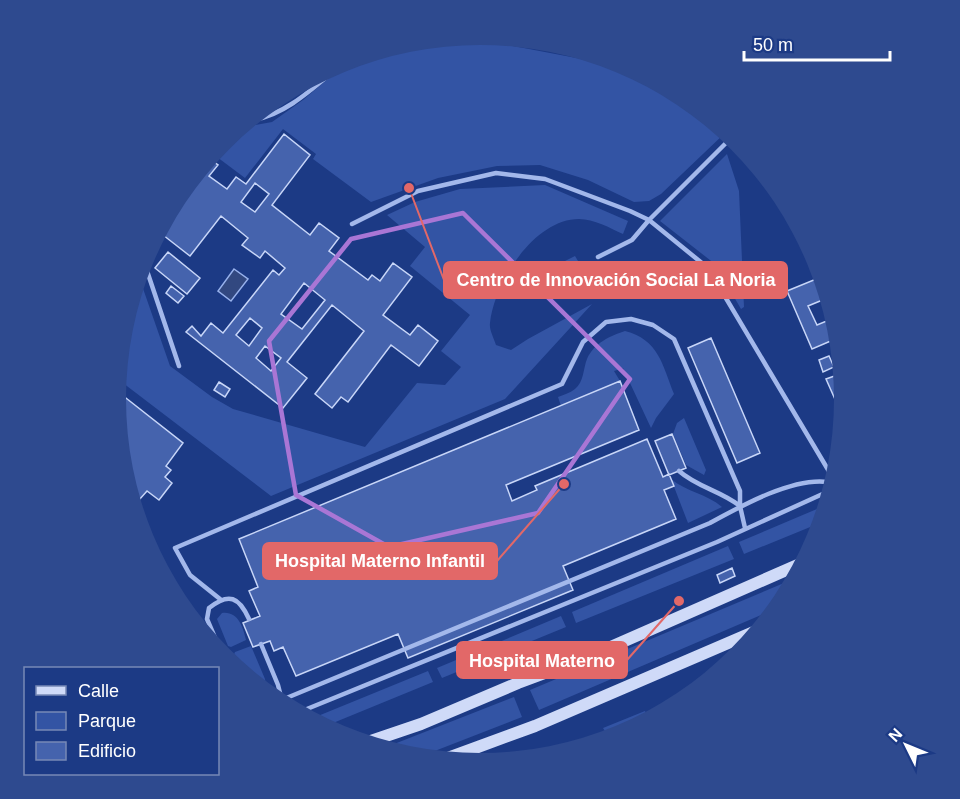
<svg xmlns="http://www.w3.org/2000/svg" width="960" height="799" font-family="Arial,sans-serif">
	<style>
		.green { fill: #3354a4 }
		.water { fill: #324880; stroke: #97b1ec; stroke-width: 1.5 }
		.building { fill: #4563ad; stroke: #c8d6f8; stroke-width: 1.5; fill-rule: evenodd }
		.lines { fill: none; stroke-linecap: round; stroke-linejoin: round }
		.service { stroke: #a3b8eb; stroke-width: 4.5 }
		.secondary { stroke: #cfdaf8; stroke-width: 12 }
		.marked { fill: none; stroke: #a976d5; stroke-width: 4.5; stroke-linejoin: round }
		.leader { fill: none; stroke: #e26868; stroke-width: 2 }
		.callout-dot { fill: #e26868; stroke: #1c3a85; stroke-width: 2 }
		.callout { fill: #e26868; stroke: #e26868; stroke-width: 2 }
		.callout-label { font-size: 18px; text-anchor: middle; font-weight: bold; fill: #fff }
	</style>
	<rect width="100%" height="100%" fill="#1c3a85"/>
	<path class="green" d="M480,35L508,40V45L629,68L725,133L661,194L649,201L634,202L588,180L540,165L497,166L438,178L371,202L313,159L316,154L283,129L245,178L213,154L222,141L244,127L272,122L303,100L349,61Z
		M727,154L739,191L744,307L741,309L715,264L660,221Z
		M545,185L628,221L623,234C610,228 594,219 579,219C534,219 494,283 490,323C489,330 494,338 496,345L511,350L528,339L592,304L505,399L271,496L119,380L139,277L170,366L212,397L233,409L365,447L417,383L445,385L461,367L441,351L470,315L410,266L425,247L387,215L415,202L460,189Z
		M575,256L578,261L568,273L545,287L541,284L555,266Z
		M625,331C659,340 662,364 674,394L656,418L651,428L623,368L614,371L620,381L561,406L558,397C563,395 570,393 575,389C584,382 583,369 587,359C594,343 610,336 625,331Z
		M684,418L706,470L704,475L686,465L673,434L677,423Z
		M671,479C687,492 707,494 722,507L688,523Z
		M824,506L820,523L744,554L739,542Z
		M728,546L734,559L576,623L572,612Z
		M784,583L786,586L768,612L539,710L530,690Z
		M222,613C238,611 243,627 246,640L231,647L228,646L217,619Z
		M561,616L566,627L442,678L437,668Z
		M251,646L265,679L266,687L238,668L233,657L235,652Z
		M428,671L433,682L333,723L323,725L313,718Z
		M514,697L522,717L427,754L389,746Z
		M645,711L648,718L608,736L603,728Z"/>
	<path class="water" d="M234,269L248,279L231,301L218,291Z"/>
	<path class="building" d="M284,134L310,155L272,205L310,235L319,223L339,238L329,251L368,280L372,275L380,281L393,263L412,277L383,315L410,335L418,325L438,341L419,366L391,345L348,402L341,397L332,408L315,394L364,331L332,305L287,362L307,378L283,408L186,332L192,326L201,336L211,323L223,333L273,270L279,275L285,268L265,251L260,258L242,245L248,238L221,216L190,256L163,235L159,241L157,239L210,159L218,165L209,176L227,189L236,177L246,184ZM255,183L269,194L255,212L241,202ZM304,283L325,300L302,329L281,314ZM250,318L262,328L249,346L236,335ZM265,346L281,358L271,371L256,358Z
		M168,252L200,278L187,294L155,268Z
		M821,277L825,299L808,306L817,325L829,320L833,340L812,349L787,291Z
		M171,286L184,296L178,303L166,293Z
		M711,338L760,453L737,463L688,348Z
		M829,356L834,367L823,372L819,360Z
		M840,374L845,400L842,415L826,379Z
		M620,381L639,430L506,485L512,501L537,490L535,486L647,439L663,477L669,474L674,486L664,490L676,519L563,566L573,590L408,658L398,634L296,676L283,647L274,651L270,641L253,647L243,623L260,616L249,591L258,587L239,539Z
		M219,382L230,389L225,397L214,390Z
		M117,391L183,443L166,466L171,470L165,477L172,483L159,500L147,491L139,500L134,496L115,399Z
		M672,434L686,468L669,475L655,441Z
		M732,568L735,576L720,583L717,575Z"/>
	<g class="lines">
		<path class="service" d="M253,120C289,114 318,83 346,61
			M352,224L418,191L496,173L545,179L630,211L649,220L708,268L830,473
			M598,257L632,240L649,220L732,137
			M143,259L179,366
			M679,471C697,487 721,491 740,506
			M220,599L190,575L175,548L562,384L583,342L606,322L631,319L653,325L674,339L740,491V506L745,528
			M261,644L278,685L281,697
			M224,659L207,619L209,608C229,592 239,597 249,619
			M284,699L710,523C741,506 793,477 828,482
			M302,711L717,542L827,492"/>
		<path class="secondary" d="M368,742L421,724L518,683L588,657L800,564
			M448,758L535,726L756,631"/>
	</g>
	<path class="marked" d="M463,213L630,379L538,513L389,547L296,495L269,341L351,239Z"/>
	<path d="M0 0H960V799H0ZM126 399a354 354 0 1 1 708 0a354 354 0 1 1-708 0Z" fill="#2e4a8f" fill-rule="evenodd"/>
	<path class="leader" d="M409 188L444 280M564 484L497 561M679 601L627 660"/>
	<g class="callout-dot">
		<circle cx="409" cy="188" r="6"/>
		<circle cx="564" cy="484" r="6"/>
		<circle cx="679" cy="601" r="6"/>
	</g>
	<g class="callout">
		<rect x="444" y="262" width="343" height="36" rx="6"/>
		<rect x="263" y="543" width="234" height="36" rx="6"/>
		<rect x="457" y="642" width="170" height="36" rx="6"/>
	</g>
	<g class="callout-label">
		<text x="616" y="286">Centro de Innovación Social La Noria</text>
		<text x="380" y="567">Hospital Materno Infantil</text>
		<text x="542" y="667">Hospital Materno</text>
	</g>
	<rect x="24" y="667" width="195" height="108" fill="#1c3a85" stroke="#7789b6" stroke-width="1.5"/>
	<rect x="36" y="686" width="30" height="9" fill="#cfdaf8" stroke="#7789b6" stroke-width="1.5"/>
	<text x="78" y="697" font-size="18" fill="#ffffff">Calle</text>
	<rect x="36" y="712" width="30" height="18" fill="#3354a4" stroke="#7789b6" stroke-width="1.5"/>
	<text x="78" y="727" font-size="18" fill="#ffffff">Parque</text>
	<rect x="36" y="742" width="30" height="18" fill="#4563ad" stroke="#7789b6" stroke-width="1.5"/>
	<text x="78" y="757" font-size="18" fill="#ffffff">Edificio</text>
	<g transform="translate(906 745) rotate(313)" stroke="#1c3a85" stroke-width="4.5" paint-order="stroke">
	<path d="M0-4.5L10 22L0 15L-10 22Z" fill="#ffffff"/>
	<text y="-9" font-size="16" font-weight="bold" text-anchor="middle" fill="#ffffff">N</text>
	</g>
	<path d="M744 51v9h146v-9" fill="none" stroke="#ffffff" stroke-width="3"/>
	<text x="753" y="51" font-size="18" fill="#ffffff" stroke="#1c3a85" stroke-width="4.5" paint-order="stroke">50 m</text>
</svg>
